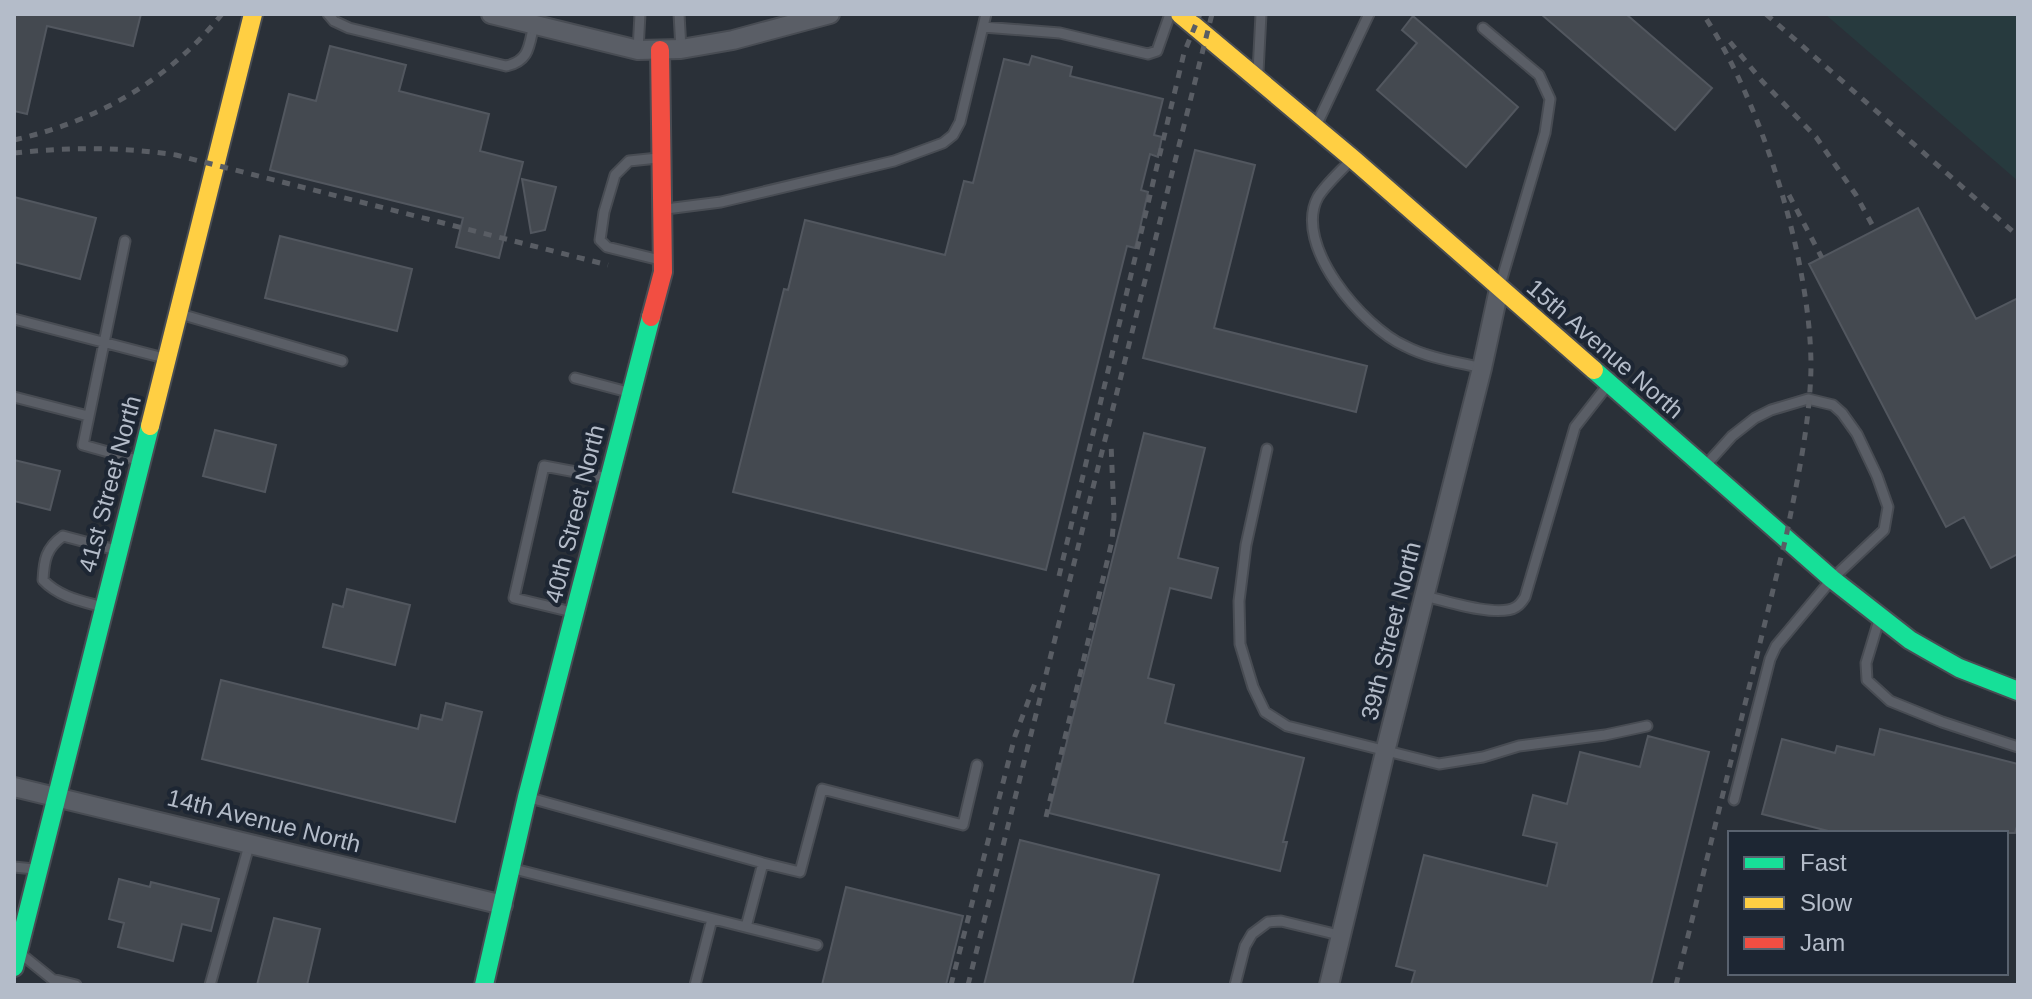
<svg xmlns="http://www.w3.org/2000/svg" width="2032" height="999" font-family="Helvetica,sans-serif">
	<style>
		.green { fill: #273a3e }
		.building { fill: #444950; stroke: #52575f; stroke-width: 2 }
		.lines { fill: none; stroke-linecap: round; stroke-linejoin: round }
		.lane-casing { stroke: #484c53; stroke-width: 13 }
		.street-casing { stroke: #484c53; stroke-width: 22 }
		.fast-casing { stroke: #484c53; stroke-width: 22 }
		.slow-casing { stroke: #484c53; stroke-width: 22 }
		.jam-casing { stroke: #484c53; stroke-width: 22 }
		.lane { stroke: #5a5e66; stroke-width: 9 }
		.street { stroke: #5a5e66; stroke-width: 18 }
		.fast { stroke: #16e098; stroke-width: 18 }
		.slow { stroke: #ffcf43; stroke-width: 18 }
		.jam { stroke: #f24e42; stroke-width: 18 }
		.rail { stroke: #595d64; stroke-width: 5; stroke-dasharray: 8 8; stroke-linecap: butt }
		.labels { text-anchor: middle; stroke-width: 8; stroke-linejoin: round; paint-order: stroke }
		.street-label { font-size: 24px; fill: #b4bcc9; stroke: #1d2633 }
	</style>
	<rect width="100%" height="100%" fill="#2a3038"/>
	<path class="green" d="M1825,14H2018V181Z"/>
	<path class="building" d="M14,14H141L133,46L47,26L27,114L14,111Z
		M1541,14H1626L1712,88L1675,130Z
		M1413,16L1518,107L1466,167L1377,90L1417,43L1402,30Z
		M330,46L406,65L399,91L489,114L480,151L523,162L499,258L456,247L463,218L270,170L289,94L316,101Z
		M1032,56L1072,67L1070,76L1163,99L1154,135L1162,137L1158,157L1150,154L1141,190L1148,192L1140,228L1135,248L1127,246L1046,570L733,492L784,289L788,290L805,220L945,255L964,181L973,183L1004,59L1029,65Z
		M1195,150L1255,165L1214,328L1367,366L1356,412L1143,358Z
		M522,179L556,187L545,230L531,233Z
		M14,197L96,218L80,279L14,262Z
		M1918,208L1976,319L2018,298V554L1991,568L1964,517L1946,527L1809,264Z
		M280,236L412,269L397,331L265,298Z
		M215,430L276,445L265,492L203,476Z
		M1144,433L1205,448L1178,558L1218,568L1211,598L1170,588L1148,678L1174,685L1165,723L1304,758L1283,842H1287L1280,871L1049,813Z
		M14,460L60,471L50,510L14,501Z
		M347,589L410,605L395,665L323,647L333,604L343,607Z
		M221,680L418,729L421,715L442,720L446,703L482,712L455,822L202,759Z
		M1880,729L2018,764V823L2015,833H1836L1762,814L1782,739L1835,753L1837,746L1874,755Z
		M1648,736L1709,752L1651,985H1411L1415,971L1396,966L1424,855L1547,886L1557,843L1523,835L1533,795L1567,804L1580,752L1640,767Z
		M1020,840L1159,875L1132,985H984Z
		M119,879L150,887L151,882L219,899L211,931L182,924L173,961L118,947L124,923L109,919Z
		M846,887L963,916L946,985H822Z
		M274,918L320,929L307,985H257Z"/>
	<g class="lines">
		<g class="lane-casing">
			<path id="lane" d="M328,14L334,21L349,28L506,66C530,61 529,45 534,24
				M679,14L681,49
				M983,27L1060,33L1148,54L1157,51L1170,14
				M1483,28L1539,75L1550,99L1545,133L1500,285
				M638,50L640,14
				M1258,72L1261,14
				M1316,126L1369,14
				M658,158L629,161L615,175L604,212L600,240L607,247L660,260
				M1351,160C1341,171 1326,184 1318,197C1292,245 1363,327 1405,346C1428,358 1457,362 1482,368
				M666,209L721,202L894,161L943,143L953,135L960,122L986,14
				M125,241L83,445L137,460
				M180,314L342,361
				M14,319L164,358
				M575,378L628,392
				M14,397L88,416
				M1267,449L1246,545L1239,601L1240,644L1253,687L1265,712L1287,726L1439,764L1483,757L1519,746L1605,735L1647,726
				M1705,466L1732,436L1755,418L1771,410L1808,399L1833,405L1842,413L1857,434L1877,476L1888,507L1884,530L1832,579L1776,646L1770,659L1734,800
				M1425,596C1445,601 1499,618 1516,607C1520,605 1523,600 1525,597L1575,427L1607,386
				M103,607C81,601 59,597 43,580C44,560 46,548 63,536L116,550
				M572,612L514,598L544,466L608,478
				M1879,620L1866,663L1867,680L1890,701L1942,722L2018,747
				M530,798L763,863L746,927
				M763,863L800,872L822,789L963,825L977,765
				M14,867L34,869
				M514,869L817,945
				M21,954L52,979L76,985
				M210,985L250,842
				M695,985L712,919
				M1235,985L1245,946L1252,934L1268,922L1281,921L1343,936"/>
		</g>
		<g class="street-casing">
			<path id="street" d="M491,14L638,50L681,49L733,40L830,14
				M14,787L503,905
				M1329,985L1385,752L1482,368L1499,289"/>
		</g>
		<g class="fast-casing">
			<path id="fast" d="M1594,370L1832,579L1910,640L1959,668L2018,691
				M14,967L150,426
				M484,985L527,797L651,317"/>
		</g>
		<g class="slow-casing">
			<path id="slow" d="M1180,14L1353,159L1594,370
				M150,426L253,14"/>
		</g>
		<g class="jam-casing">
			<path id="jam" d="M651,317L663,272L660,50"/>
		</g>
		<use href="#lane" class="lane"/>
		<use href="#street" class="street"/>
		<use href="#fast" class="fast"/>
		<use href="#slow" class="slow"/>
		<use href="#jam" class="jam"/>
		<path class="rail" d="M1766,14L2018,236
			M1730,42L1762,81L1816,137L1856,195L1875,230
			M14,140C97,121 168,81 222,14
			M14,153C69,147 122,147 176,155L608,265
			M1789,195L1822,258
			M1059,576L1184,53L1200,14
			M1046,817L1112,541L1114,516L1111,443
			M951,985L1015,736L1037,678
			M968,985L1212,14
			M1676,985L1786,537C1797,482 1810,424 1811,367C1811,262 1762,102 1703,14"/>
	</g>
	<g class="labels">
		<g class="street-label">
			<text transform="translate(1605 349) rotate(41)" y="8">15th Avenue North</text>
			<text transform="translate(110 484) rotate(-75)" y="8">41st Street North</text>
			<text transform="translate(575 514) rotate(-76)" y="8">40th Street North</text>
			<text transform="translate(1391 631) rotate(-76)" y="8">39th Street North</text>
			<text transform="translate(264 821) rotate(14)" y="8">14th Avenue North</text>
		</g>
	</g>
	<rect width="2032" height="999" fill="none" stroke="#b4bcc9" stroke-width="32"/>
	<rect x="1728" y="831" width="280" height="144" fill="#1d2633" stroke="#59626f" stroke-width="2"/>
	<rect x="1744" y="857" width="40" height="12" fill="#16e098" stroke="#59626f" stroke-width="2"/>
	<text x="1800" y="871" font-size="24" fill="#b4bcc9">Fast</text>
	<rect x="1744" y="897" width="40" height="12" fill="#ffcf43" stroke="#59626f" stroke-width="2"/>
	<text x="1800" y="911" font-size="24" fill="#b4bcc9">Slow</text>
	<rect x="1744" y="937" width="40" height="12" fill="#f24e42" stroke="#59626f" stroke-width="2"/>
	<text x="1800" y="951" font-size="24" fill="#b4bcc9">Jam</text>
</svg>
